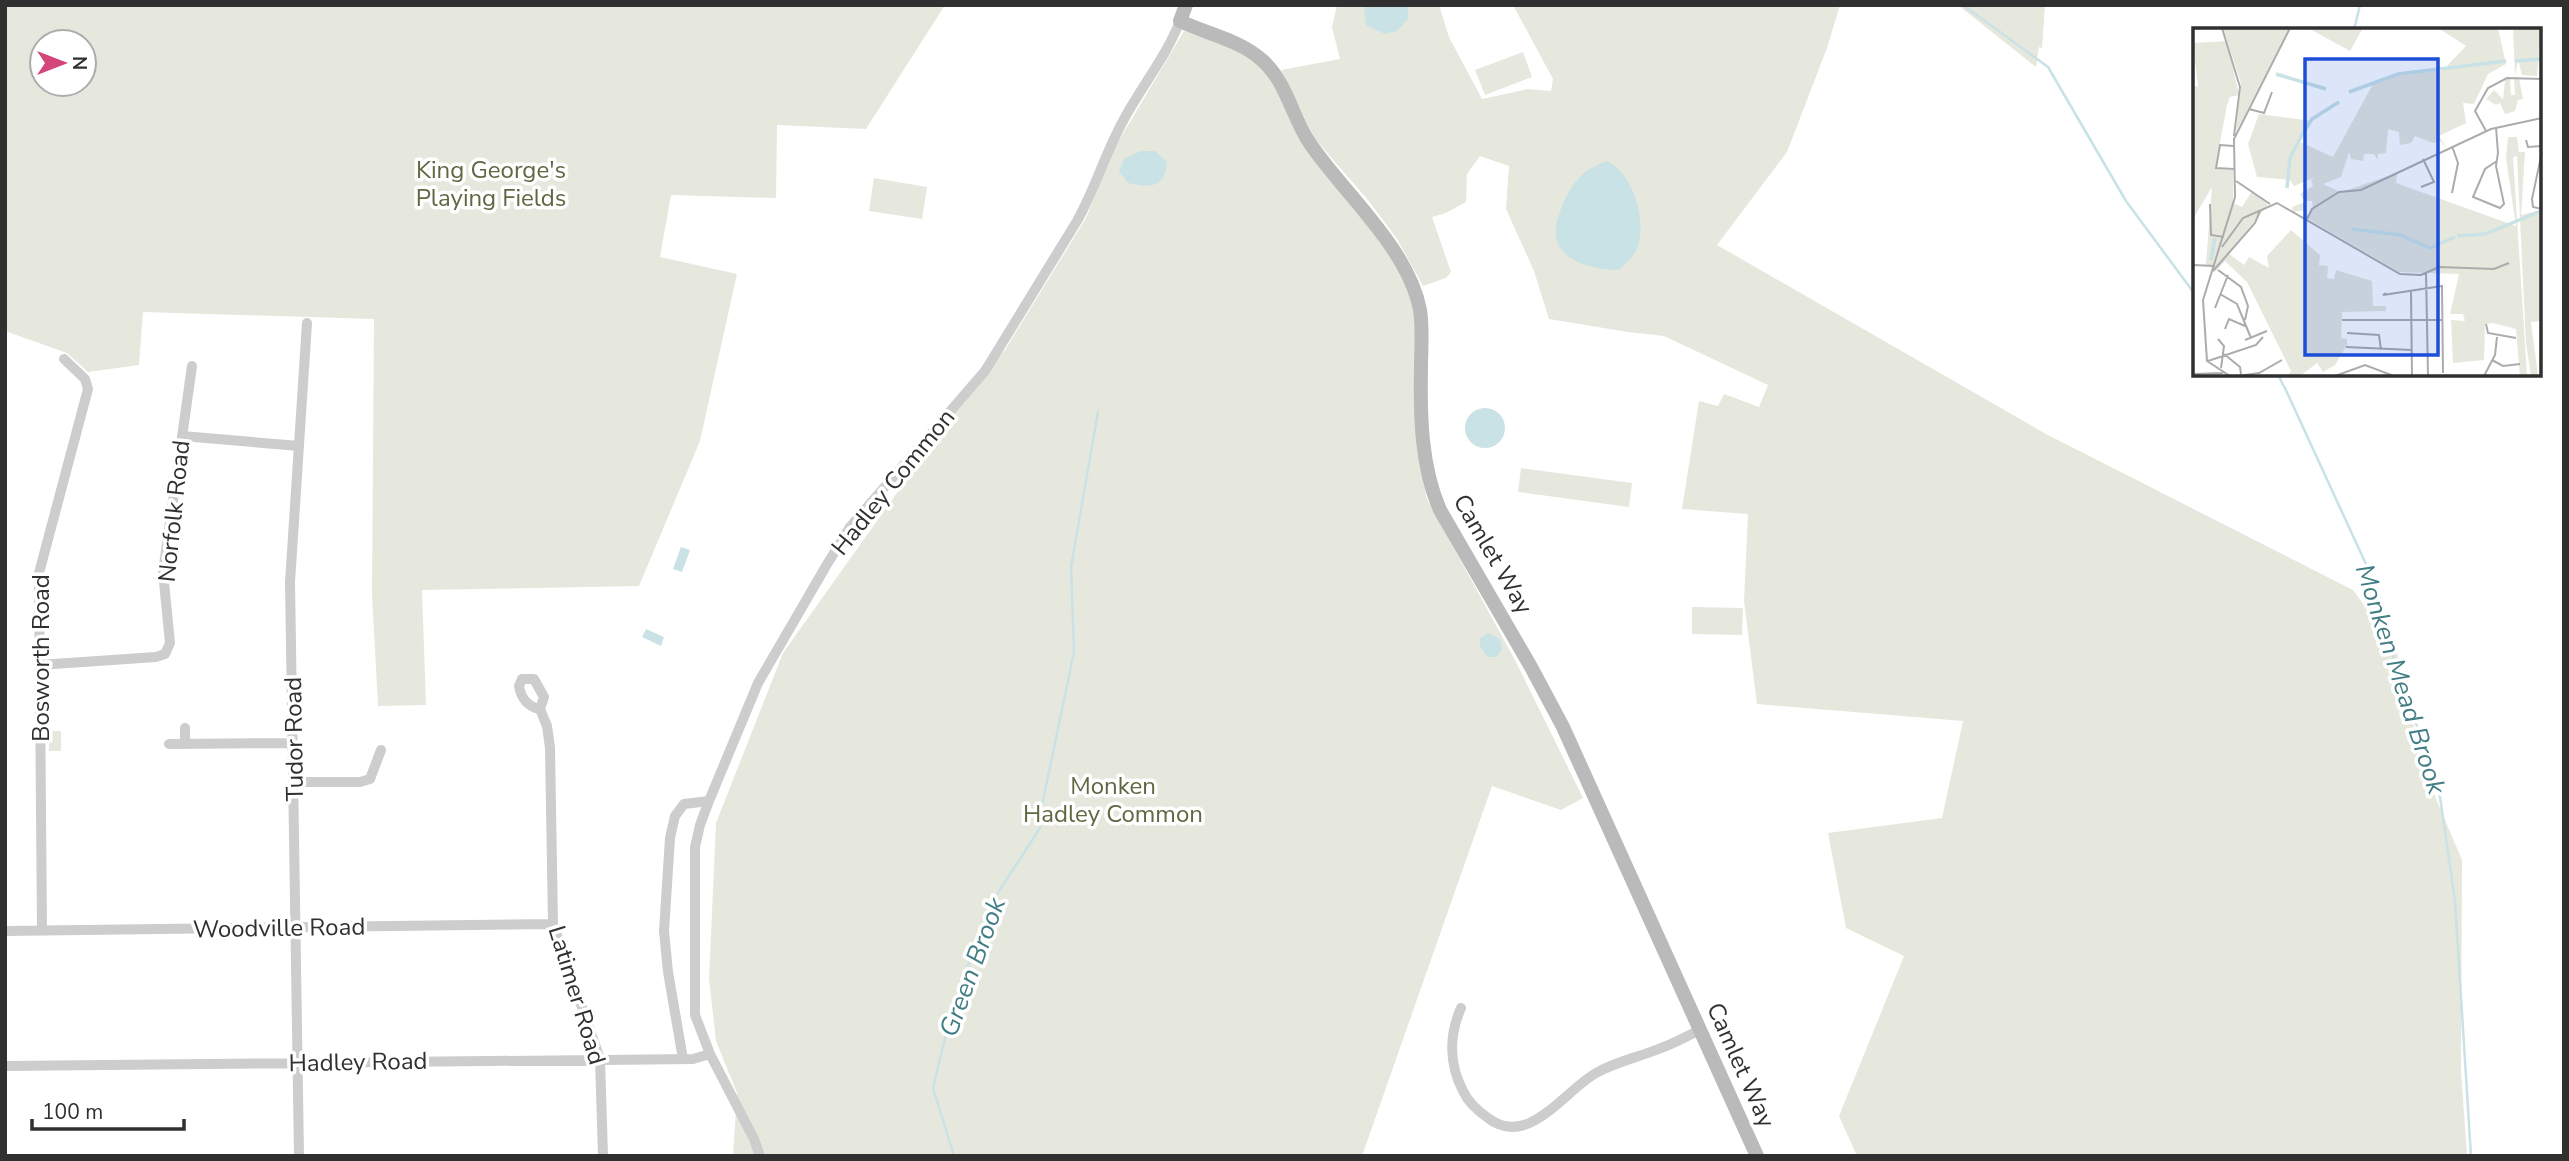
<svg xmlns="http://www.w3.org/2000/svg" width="2569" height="1161" font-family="'Nunito Sans',sans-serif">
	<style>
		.green { fill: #e6e8dd; fill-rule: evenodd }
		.water { fill: #c8e2e5 }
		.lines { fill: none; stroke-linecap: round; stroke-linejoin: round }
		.stream { stroke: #c8e2e5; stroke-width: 2.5 }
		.street { stroke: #cdcdcd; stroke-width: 10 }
		.secondary { stroke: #bababa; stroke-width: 14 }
		.labels { text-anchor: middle; stroke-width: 7; stroke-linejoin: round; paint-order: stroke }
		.park-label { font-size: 24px; fill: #5e6841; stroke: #fff }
		.street-label { font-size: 24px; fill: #303030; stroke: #fff }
		.water-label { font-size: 26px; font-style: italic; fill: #427e85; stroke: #fff }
		.inset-river { fill: none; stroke: #c8e2e5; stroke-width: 3.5 }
		.inset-road { fill: none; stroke: #acacac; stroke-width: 2 }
		.view { fill: #1d4ed8; fill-opacity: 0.15; stroke: #1d4ed8; stroke-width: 3.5 }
		.inset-edge { fill: none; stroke: #303030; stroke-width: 3.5 }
	</style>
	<rect width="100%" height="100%" fill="#fff"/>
	<path class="green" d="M5,5H945L866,129L777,125L776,198L671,195L660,257L737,274L700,441L639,586L422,590L426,705L378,706L372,594L374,319L143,312L139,365L88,372L67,353L5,331ZM42,42H84V84H42Z
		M1337,5H1364L1363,7L1408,19V5H1439L1449,37L1482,99L1528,89L1551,91L1553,79L1513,5H1840L1827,48L1787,152L1717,245L2046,434L2353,590L2396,648L2423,768L2462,860L2461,1070L2467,1156H1857L1839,1116L1904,956L1846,928L1828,833L1942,818L1963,721L1757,704L1744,601L1748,514L1682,509L1699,401L1718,406L1724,394L1759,407L1768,385L1664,336L1628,332L1549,319L1534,271L1506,209L1509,166L1480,156L1467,174L1466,202L1446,213L1432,217L1451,272L1446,278L1423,286L1397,239L1368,200L1315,139L1281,70L1340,59L1332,27Z
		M1958,5H2045L2042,48L2039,47L2036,67Z
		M1184,31L1228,45L1262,66L1379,238L1400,273L1412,300L1416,319L1417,406L1426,497L1515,660L1583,798L1561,810L1492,786L1362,1156H733L737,1093L716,1041L709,979L716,823L783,653L976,382L1005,350L1086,218L1115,147Z
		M1523,52L1532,77L1485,95L1475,70Z
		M874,178L927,187L922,219L869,211Z
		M1521,468L1632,483L1629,507L1518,492Z
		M1692,607L1743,608L1742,635L1692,634Z
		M49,731H61V751H49Z"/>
	<path class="water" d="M1364,5H1408V19L1397,31L1385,34L1366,25Z
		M1141,151H1155L1167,162C1166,188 1149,188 1128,183L1119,171L1124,159Z
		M1606,161C1633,172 1648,222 1637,249C1634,257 1625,264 1619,270C1598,270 1560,263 1556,237C1553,221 1568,189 1579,178C1585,170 1598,165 1606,161Z
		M1465 428a20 20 0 1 1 40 0a20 20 0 1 1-40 0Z
		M681,547L690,550L682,572L673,569Z
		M646,629L664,637L661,646L642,637Z
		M1488,633L1500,639L1502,650L1496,657H1487L1480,646V638Z"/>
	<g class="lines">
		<path class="stream" d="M1963,5L2048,67L2126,201L2194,293
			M2354,30L2360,5
			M2278,374L2283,385
			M2284,386L2377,588L2398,676L2438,783L2455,901L2471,1156
			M954,1156L933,1088L952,1009L992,902L1040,828L1042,805L1074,652L1071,567L1098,412"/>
		<path class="street" d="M182,436L299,446
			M39,665L156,657L165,654L170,643L163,572L192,366
			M540,709C528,707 521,698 519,686L522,679H534L544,697L540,709L547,726L550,748L553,924L600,1059L603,1156
			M185,743V728
			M169,744L294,743
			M295,782H360L370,779L381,750
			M42,930L39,573L88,389L85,379L64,359
			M5,931L553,924
			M1461,1008C1449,1035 1449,1064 1463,1091C1468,1102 1478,1111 1488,1118C1528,1149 1564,1091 1596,1073C1617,1061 1640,1057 1661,1048C1675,1043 1687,1036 1700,1030
			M683,1059L668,972L664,931L670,838L675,816L684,804L709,801
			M5,1066L693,1059L710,1054
			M299,1156L290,582L307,323
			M760,1156L754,1139L710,1054L695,1015V847L700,825L709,801L758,683L826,566L850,527L985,371L1077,221C1095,189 1105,154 1123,121C1141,87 1166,57 1180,21"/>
		<path class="secondary" d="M1186,5L1180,21C1207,34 1240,40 1262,60C1286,81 1292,116 1309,142C1343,193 1408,247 1420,310C1423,329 1421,349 1421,368C1420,415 1421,467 1440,510L1531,667L1563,727L1757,1156"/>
	</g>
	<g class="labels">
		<g class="park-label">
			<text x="491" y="178">King George's<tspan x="491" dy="28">Playing Fields</tspan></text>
			<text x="1113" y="794">Monken<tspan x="1113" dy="28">Hadley Common</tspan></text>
		</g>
		<g class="street-label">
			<text transform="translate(893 482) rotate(-51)" y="8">Hadley Common</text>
			<text transform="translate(174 511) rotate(-84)" y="8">Norfolk Road</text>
			<text transform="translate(1493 554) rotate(60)" y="8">Camlet Way</text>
			<text transform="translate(41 658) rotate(-90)" y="8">Bosworth Road</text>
			<text transform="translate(294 739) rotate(-91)" y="8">Tudor Road</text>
			<text transform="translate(279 928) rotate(-1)" y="8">Woodville Road</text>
			<text transform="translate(577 995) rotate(73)" y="8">Latimer Road</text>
			<text transform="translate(358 1062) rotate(-1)" y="8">Hadley Road</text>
			<text transform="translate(1741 1065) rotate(66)" y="8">Camlet Way</text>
		</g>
		<g class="water-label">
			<text transform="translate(2401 679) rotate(72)" y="9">Monken Mead Brook</text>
			<text transform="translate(972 967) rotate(-70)" y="9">Green Brook</text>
		</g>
	</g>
	<g transform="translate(2193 28)">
		<rect width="348" height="348" fill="#fff"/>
		<path d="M30,0H96L43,104L48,55ZM115,0H170L157,23ZM245,0H305L313,36L295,46L281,76L270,75L273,95L246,108L254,120L247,113L240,115L222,108L218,115L207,117L206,104L195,101L193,125L185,126V132L181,126H171L170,133L158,131L156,124L148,149L130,156L145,163L120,180L119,173H113L112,182L100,184L99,179L112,174L107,166L120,158L118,152L122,149L101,158L97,152L64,149L55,116L66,86L119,93L107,114L140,129L180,56L211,44L249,43L273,18ZM320,0H348L344,48L329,47L325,32L322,48ZM34,13L46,67L37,69L34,77L22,141L40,142V175L49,179L59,163L75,177L35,225L51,237L56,229L76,240L74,228L98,202L127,227L126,237L135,238L134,250L141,251L143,242L179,253L180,278H193V283L149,284L148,310L154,311V317L142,337L130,344L124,335L107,348H94L98,343L54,254L32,233L23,243L13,236L19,159L0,191V57L5,59L0,15ZM321,50H326L330,71L325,72L322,83L312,86L307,75L303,77L293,71L301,62L310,71L312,52L317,51L318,67H322ZM315,109H324L326,124H332L328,187L348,182V293L338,294L345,348H338L333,315L324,128L320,129L334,348H327L323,301L300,295L292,296L291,332L260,335L258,292L272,293L270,286H257L266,246L206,244L115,191L119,182L143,166L204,145L203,155L323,198L313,130Z" fill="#e6e8dd"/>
		<path class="inset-river" d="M322,33L349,31M83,46L133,61M156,64L205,46L313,33M94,160L97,130L110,105L119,91L146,74M159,201L207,207L237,220L262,209M264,208L292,206L348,183M18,232L22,210"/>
		<path class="inset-road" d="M29,0L47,59L41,108M56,81L71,85L79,64M303,99L305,125L303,138L311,176L307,180L280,169L292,141L304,133M293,103L282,83L295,60L314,50L349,51M333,112L335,119L349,118M41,118L27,117L23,140L41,141M349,124L339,171L340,179L349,181M43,153L77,176M228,159L241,154L230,131M259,165L265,135L259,118M17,176L18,207L31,209M114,191L119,181L146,164L168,162L298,101L349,90M29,219L50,190L84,175L207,246L228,247L246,239L301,241L316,235M0,237L22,238M25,242L48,259L55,278L52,292M20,243L62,195L67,183M233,245L235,348M218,263L219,348M193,265L190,267L249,258L250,345M27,266L44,276L58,310M22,280L35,247M149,292H249M293,296L295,305L323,310M32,301L36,291L52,298M154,305L186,307L188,322M25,311L31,318L28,340M52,312L74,303M153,319L219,322M31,326L47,339L48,346M299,332L310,338L327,336M15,333L63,317L70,309M0,346L30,345M37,348L14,333L10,272L42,169L41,111L97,0M45,348L66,345L89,332M142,348L172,337L201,348M217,348H256M291,348L302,327L304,309"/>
		<path class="view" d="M112,31H245V327H112Z"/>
		<rect width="348" height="348" class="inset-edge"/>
	</g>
	<rect width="2569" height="1161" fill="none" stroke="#303030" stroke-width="14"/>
	<g transform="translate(63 63) rotate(90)"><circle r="33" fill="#ffffff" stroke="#acacac" stroke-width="2"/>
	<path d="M0-5L12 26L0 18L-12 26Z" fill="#d44579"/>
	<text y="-10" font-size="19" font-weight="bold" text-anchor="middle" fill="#303030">N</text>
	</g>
	<path d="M32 1119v10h152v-10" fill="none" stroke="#303030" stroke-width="3.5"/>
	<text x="42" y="1119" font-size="21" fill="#303030" stroke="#ffffff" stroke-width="5" paint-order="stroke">100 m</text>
</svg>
